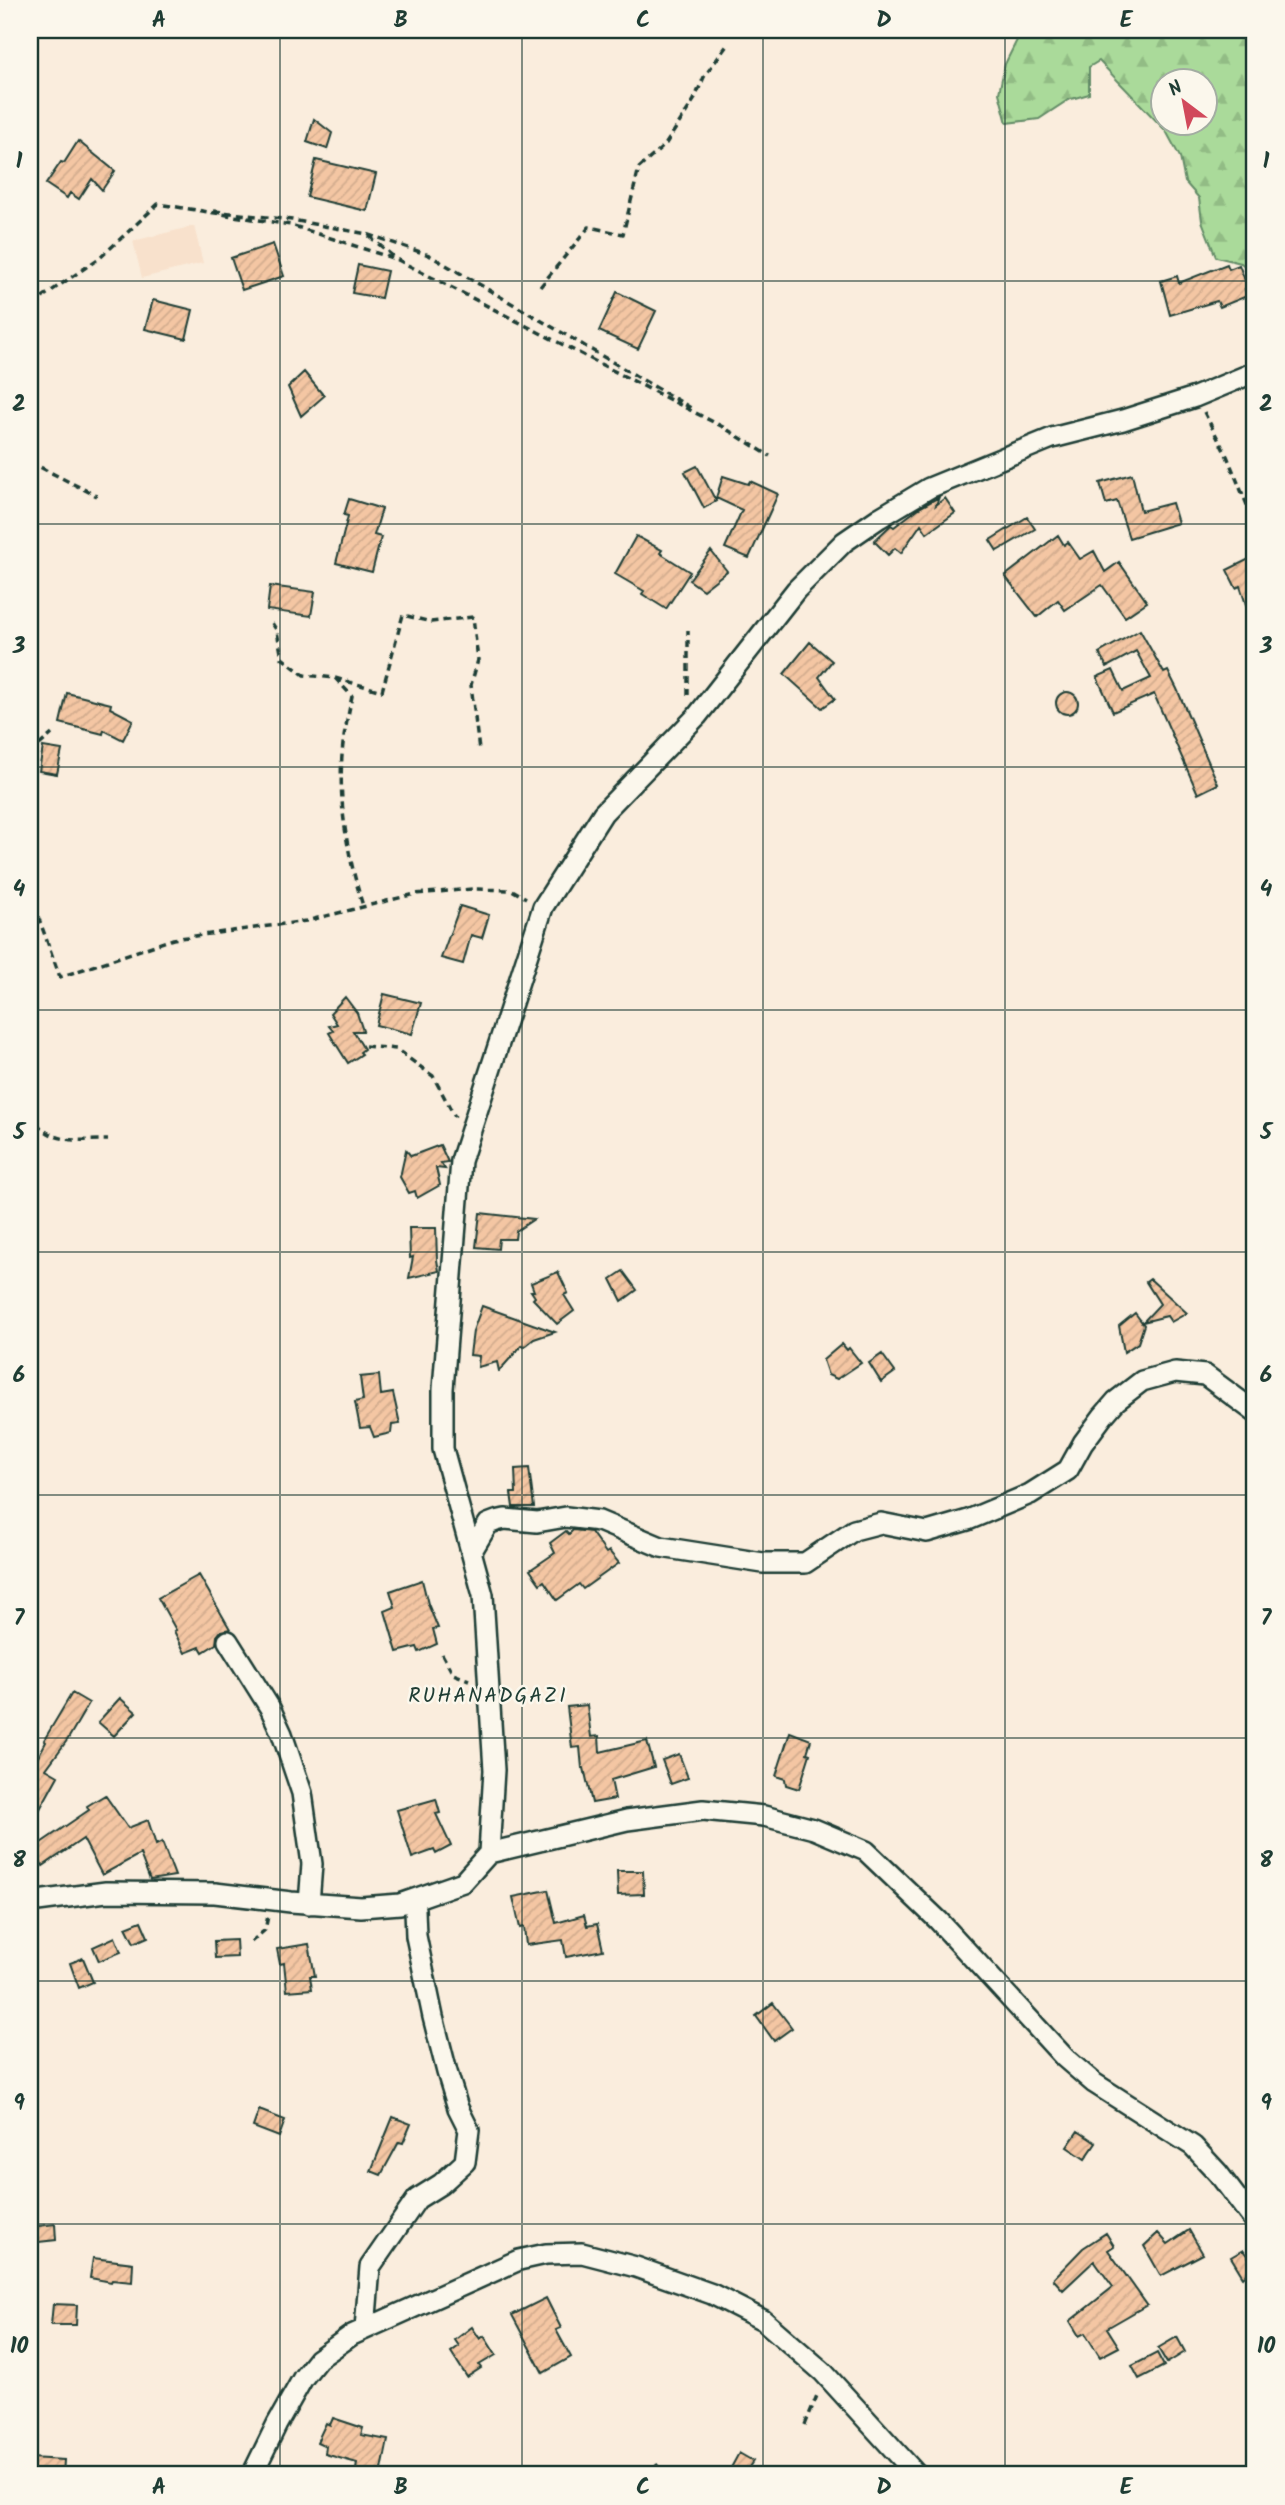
<svg xmlns="http://www.w3.org/2000/svg" width="1285" height="2505" font-family="Kalam,sans-serif">
	<style>
		.built { fill: #f8e1cc }
		.forest { fill: url(#forest-firs); stroke: #648c67; stroke-width: 2; fill-rule: evenodd }
		.building { fill: url(#building-hatch); stroke: #1f3d34; stroke-width: 2 }
		.lines { fill: none; stroke-linecap: round; stroke-linejoin: round }
		.street-casing { stroke: #1f3d34; stroke-width: 24 }
		.path { stroke: #1f3d34; stroke-width: 3.5; stroke-dasharray: 7 5; stroke-linecap: butt }
		.street { stroke: #fbf7ec; stroke-width: 19 }
		.grid { fill: none; stroke: #1f3d34; stroke-width: 2; stroke-opacity: 0.55 }
		.labels { text-anchor: middle; stroke-width: 5; stroke-linejoin: round; paint-order: stroke }
		.quarter-label { font-size: 21px; letter-spacing: 2px; fill: #1f3d34; stroke: #fbf7ec }
		.neatline { fill: none; stroke: #1f3d34; stroke-width: 2.5 }
		.grid-label { font-size: 23px; text-anchor: middle; font-weight: bold; fill: #1f3d34 }
	</style>
	<defs>
		<pattern id="forest-firs" width="22" height="20" patternUnits="userSpaceOnUse" patternTransform="scale(1.75)"><rect width="22" height="20" fill="#aada9a"/><path d="M5 1l3.5 6h-7zM16 11l3.5 6h-7z" fill="#92bc85"/></pattern>
		<pattern id="building-hatch" width="6" height="6" patternUnits="userSpaceOnUse" patternTransform="scale(1.75)"><rect width="6" height="6" fill="#f4c6a3"/><path d="M-1 1l2-2M0 6l6-6M5 7l2-2" fill="none" stroke="#d1ab8d"/></pattern>
	</defs>
	<rect width="100%" height="100%" fill="#faeddd"/>
	<filter id="ink" filterUnits="userSpaceOnUse"><feTurbulence type="fractalNoise" baseFrequency=".0143" numOctaves="2"/><feDisplacementMap in="SourceGraphic" scale="14" xChannelSelector="R" yChannelSelector="G"/><feConvolveMatrix kernelMatrix="1 2 1 2 8 2 1 2 1" color-interpolation-filters="sRGB"/></filter>
	<g filter="url(#ink)">
		<path class="built" d="M194,226L203,263L142,278L133,241Z"/>
		<path class="forest" d="M1022,30H1255V145L1250,149V163L1255,167V241L1247,268L1241,263L1216,257L1202,221L1199,198L1185,182L1180,157L1166,131L1099,61L1089,67V94L1068,100L1039,119L1007,123L999,93L1005,64ZM1162,80H1204V122H1162Z"/>
		<path class="building" d="M314,119L332,133L327,149L307,142Z
			M78,141L115,171L102,190L92,179L79,199L70,193L67,198L46,184L61,162L64,163Z
			M316,160L376,174L367,211L307,197Z
			M273,244L284,276L242,290L231,258Z
			M1227,264L1229,269L1239,265L1248,288L1245,289L1247,296L1220,307L1217,301L1170,315L1161,281L1177,276L1179,283Z
			M358,265L387,271L381,298L352,293Z
			M617,292L656,311L638,349L599,331Z
			M153,300L193,310L186,339L145,329Z
			M304,372L324,396L301,416L288,387Z
			M697,466L716,501L704,508L685,472Z
			M1132,474L1141,511L1172,503L1178,523L1129,538L1117,501L1106,504L1100,483Z
			M723,476L748,484L750,481L778,494L749,558L725,548L742,510L716,498Z
			M939,497L936,505L945,498L955,513L927,533L921,524L901,553L895,548L888,555L874,541L891,525L894,527L919,508Z
			M349,499L382,509L374,535L381,537L372,572L336,563L348,516L344,515Z
			M1027,517L1035,529L997,551L990,540Z
			M1058,535L1064,545L1068,542L1080,559L1094,551L1105,572L1119,562L1147,602L1125,617L1102,585L1065,610L1058,600L1037,617L1005,576Z
			M636,536L662,550L660,553L690,572L666,609L642,594L644,591L615,574Z
			M711,551L727,571L703,590L689,580Z
			M1255,556V622L1252,623L1240,586L1236,588L1227,570Z
			M270,586L315,592L311,616L267,610Z
			M1140,630L1164,673L1168,671L1177,689L1218,784L1198,794L1154,694L1113,712L1097,677L1113,670L1123,691L1151,678L1136,651L1107,667L1099,653Z
			M810,642L832,661L819,677L835,699L822,708L784,674Z
			M1056 703a11 11 0 1 1 22 0a11 11 0 1 1-22 0Z
			M67,693L111,704L110,708L133,720L123,740L104,730L103,734L60,723Z
			M43,747L62,750L57,774L39,771Z
			M460,906L489,915L482,938L471,935L463,964L441,958Z
			M384,994L421,1003L412,1034L376,1025Z
			M345,997L357,1013L363,1031H353L364,1049L360,1052L362,1054L348,1063L329,1033L333,1031L329,1026L337,1024L330,1013Z
			M440,1145L448,1162L441,1163L445,1169L436,1168L440,1185L417,1198L415,1191L409,1193L400,1177L406,1150L411,1156Z
			M480,1213L534,1219L516,1231L515,1239H499L498,1249L476,1247Z
			M409,1228H436L437,1260L439,1271L409,1278L413,1257L410,1258Z
			M623,1271L637,1290L622,1301L611,1279Z
			M558,1272L568,1293L564,1295L574,1311L557,1324L533,1299L535,1297L531,1291H534L531,1283Z
			M1150,1279L1187,1313L1171,1322L1167,1316L1143,1322L1160,1304L1146,1282Z
			M482,1306L555,1332L534,1339L524,1347L522,1345L499,1371L497,1362L478,1367L479,1356L470,1355L473,1331Z
			M1135,1313L1144,1325L1138,1343L1124,1352L1119,1326Z
			M842,1344L847,1350L849,1348L861,1363L837,1379L828,1375L823,1360Z
			M882,1354L895,1372L881,1382L869,1363Z
			M379,1375L381,1395L393,1393L400,1424L392,1425L391,1433L374,1437L370,1427L360,1428L355,1402L363,1400L360,1377Z
			M529,1468L534,1507H513L511,1493H516L515,1469Z
			M573,1530L591,1532L606,1553L609,1551L619,1563L583,1589L579,1584L557,1600L544,1581L540,1584L530,1570L555,1553L550,1543L566,1531L569,1534Z
			M199,1575L230,1629L221,1631L217,1636L216,1644L203,1652L200,1647L185,1653L174,1631L176,1630L158,1598Z
			M422,1580L428,1604L438,1628L433,1629L437,1644L419,1652L417,1647L397,1652L385,1611L395,1607L390,1591Z
			M72,1693L89,1703L68,1739L46,1769L58,1776L30,1827V1772L46,1742L44,1740Z
			M120,1698L136,1712L114,1736L98,1722Z
			M587,1705L591,1737L599,1736L600,1752L647,1741L654,1767L611,1780L615,1799L592,1803L584,1768H582L580,1747L572,1748L567,1707Z
			M790,1732L811,1740L807,1753L810,1754L799,1789L786,1785L785,1779L776,1776Z
			M679,1754L688,1778L671,1784L662,1760Z
			M105,1795L128,1828L148,1820L156,1845L162,1842L175,1876L150,1880L140,1854L102,1875L83,1839L43,1866L32,1849L89,1810L87,1806Z
			M436,1799L440,1813L436,1814L451,1846L436,1854L434,1850L412,1858L397,1810Z
			M617,1871H643L644,1894L618,1895Z
			M548,1890L556,1923L584,1915L587,1926L597,1924L603,1950L566,1957L563,1940L526,1945L524,1927L520,1928L513,1897Z
			M141,1921L148,1937L134,1943L126,1927Z
			M115,1937L121,1952L99,1961L93,1947Z
			M236,1940L237,1957L215,1958L214,1941Z
			M309,1944L315,1976H310L312,1989L287,1991L284,1963L280,1964L277,1949Z
			M83,1958L93,1982L79,1988L70,1963Z
			M773,2003L792,2028L774,2041L756,2016Z
			M259,2110L285,2120L279,2137L253,2127Z
			M393,2117L411,2124L403,2143L399,2142L381,2175L371,2171Z
			M1078,2131L1096,2143L1085,2159L1067,2147Z
			M55,2224L56,2240L30,2243V2227Z
			M1189,2230L1203,2254L1161,2276L1144,2246L1158,2233L1168,2244Z
			M1106,2233L1114,2246L1108,2250L1147,2305L1107,2328L1119,2347L1100,2357L1085,2333L1079,2336L1070,2321L1113,2287L1094,2261L1063,2290L1053,2279L1083,2248Z
			M1243,2250L1255,2267L1243,2277L1231,2257Z
			M93,2258L133,2263L132,2282L112,2280L111,2282L90,2278Z
			M546,2298L561,2328L556,2330L571,2357L543,2373L512,2315Z
			M53,2304L77,2305L76,2325H51Z
			M472,2327L480,2339L484,2336L496,2355L479,2365L481,2368L467,2377L451,2352L459,2346L455,2340Z
			M1177,2337L1185,2352L1167,2363L1158,2348Z
			M1157,2353L1164,2366L1139,2379L1132,2366Z
			M333,2418L363,2428L361,2435L388,2440L381,2475L356,2470L357,2463L325,2454L326,2446L317,2442L326,2423L330,2425Z
			M739,2453L753,2461L744,2475H727Z
			M30,2458L64,2460L63,2475H30Z"/>
		<g class="lines">
			<g class="street-casing">
				<path id="street" d="M472,1551L488,1524L496,1521L505,1519L537,1522L566,1517L599,1521L661,1547L763,1563H805L854,1530L881,1523L927,1532L968,1520L1030,1494L1068,1470L1083,1443L1103,1416L1116,1401L1142,1381L1175,1372L1205,1375L1255,1412
					M228,1641L270,1708L282,1734L302,1793L312,1864L309,1904
					M489,1853L494,1770L483,1595L443,1449V1389L461,1161L543,907L603,813L697,716L796,590L844,542L879,518L929,488L1052,438L1123,420L1195,397L1255,372
					M30,1902L106,1892L215,1893L291,1902L361,1907L400,1904L463,1882L489,1853L627,1820L703,1810L764,1816L814,1829L866,1851L938,1920L1065,2058L1094,2083L1193,2146L1218,2173L1255,2222
					M365,2329L370,2267L417,2199L441,2184L465,2162L469,2130L458,2108L447,2072L433,2017L416,1936L415,1909L412,1900
					M252,2475L277,2424L303,2378L318,2359L352,2335L519,2260L546,2254L582,2253L636,2267L712,2294L763,2320L823,2372L917,2475"/>
			</g>
			<path class="path" d="M214,211L292,220L367,234L429,255L691,408
				M369,236L395,258
				M540,287L589,227L623,234L639,168L665,145L694,100L704,77L728,44
				M30,319L44,296L101,257L158,204L291,225L398,260L723,427L770,456
				M1204,412L1227,456L1254,522
				M30,462L97,496
				M272,623L277,631L282,658L304,675L335,678L352,696C349,712 345,728 343,744C337,799 347,854 363,906
				M335,678L382,691L403,615L431,622L473,617L478,660L471,685L479,750
				M688,695V630
				M30,753L52,734
				M30,894L60,977L173,939L306,921L415,894L472,889L512,890L526,898
				M365,1046L396,1049L433,1076L455,1117
				M30,1113C47,1145 76,1140 108,1140
				M442,1654L453,1674L469,1680
				M251,1942L265,1930L268,1916
				M805,2425L818,2393
				M656,2464L664,2475"/>
			<use href="#street" class="street"/>
		</g>
	</g>
	<path class="grid" d="M280,30V2475M522,30V2475M763,30V2475M1005,30V2475M30,281H1255M30,524H1255M30,767H1255M30,1010H1255M30,1252H1255M30,1495H1255M30,1738H1255M30,1981H1255M30,2224H1255"/>
	<g class="labels">
		<g class="quarter-label">
			<text x="488" y="1702">RUHANADGAZI</text>
		</g>
	</g>
	<rect width="1285" height="2505" fill="none" stroke="#fbf7ec" stroke-width="77"/>
	<g transform="translate(1184 102) rotate(328)"><circle r="33" fill="#fbf7ec" stroke="#a3ada2" stroke-width="2"/>
	<path d="M0-5L12 26L0 18L-12 26Z" fill="#d1495b"/>
	<text y="-10" font-size="19" font-weight="bold" text-anchor="middle" fill="#1f3d34">N</text>
	</g>
	<rect x="38" y="38" width="1208" height="2428" class="neatline"/>
	<g class="grid-label">
		<text x="159" y="27">A</text>
		<text x="401" y="27">B</text>
		<text x="643" y="27">C</text>
		<text x="884" y="27">D</text>
		<text x="1126" y="27">E</text>
		<text x="19" y="168">1</text>
		<text x="1266" y="168">1</text>
		<text x="19" y="411">2</text>
		<text x="1266" y="411">2</text>
		<text x="19" y="653">3</text>
		<text x="1266" y="653">3</text>
		<text x="19" y="896">4</text>
		<text x="1266" y="896">4</text>
		<text x="19" y="1139">5</text>
		<text x="1266" y="1139">5</text>
		<text x="19" y="1382">6</text>
		<text x="1266" y="1382">6</text>
		<text x="19" y="1625">7</text>
		<text x="1266" y="1625">7</text>
		<text x="19" y="1867">8</text>
		<text x="1266" y="1867">8</text>
		<text x="19" y="2110">9</text>
		<text x="1266" y="2110">9</text>
		<text x="19" y="2353">10</text>
		<text x="1266" y="2353">10</text>
		<text x="159" y="2494">A</text>
		<text x="401" y="2494">B</text>
		<text x="643" y="2494">C</text>
		<text x="884" y="2494">D</text>
		<text x="1126" y="2494">E</text>
	</g>
</svg>
